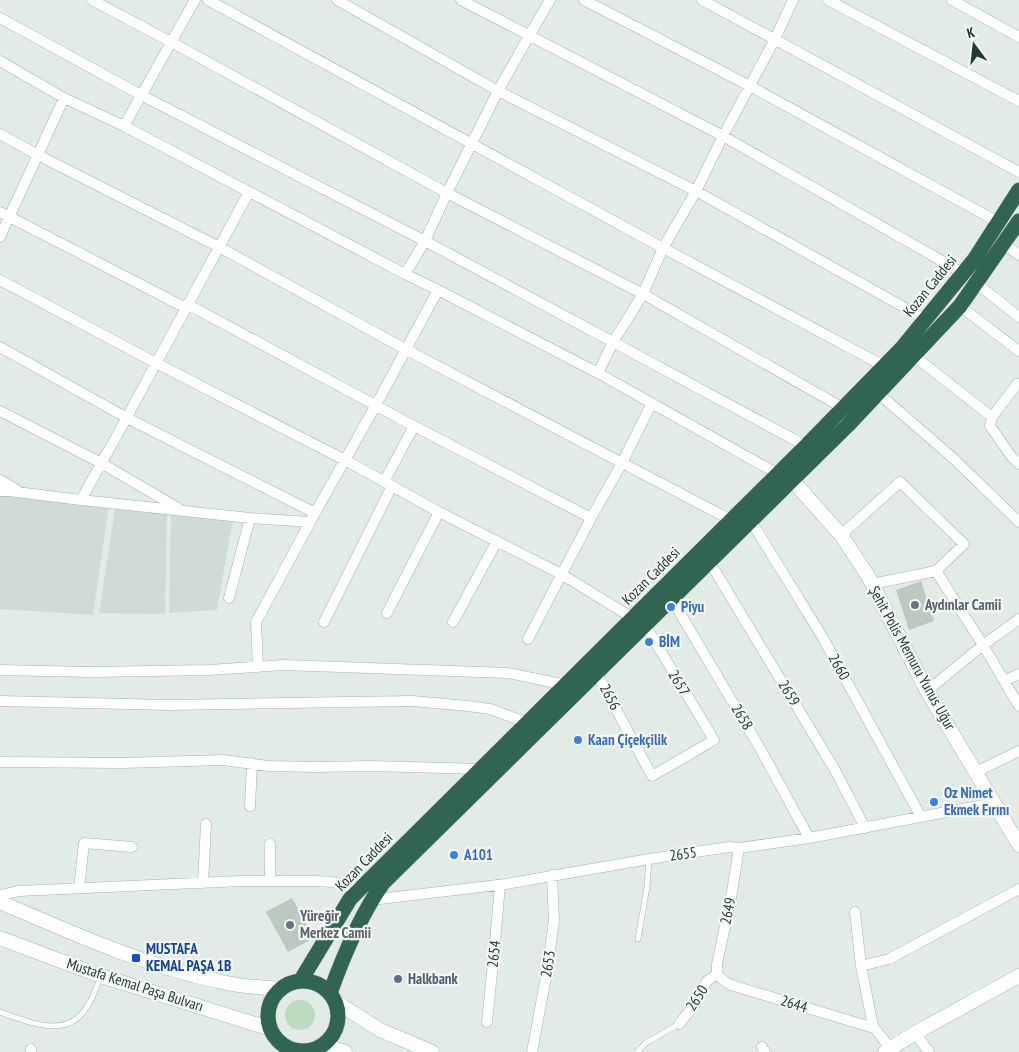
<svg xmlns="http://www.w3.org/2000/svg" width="1019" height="1052" font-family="'PT Sans Narrow',sans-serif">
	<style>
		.built { fill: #d1dbd5 }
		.green { fill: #bddbc0 }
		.building { fill: #bbc9c1 }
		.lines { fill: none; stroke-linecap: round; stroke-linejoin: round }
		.lane-casing { stroke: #a5b3ac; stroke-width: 6 }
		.street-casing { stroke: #a5b3ac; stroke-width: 11 }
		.secondary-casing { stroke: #a2b6ac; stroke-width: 15 }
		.highway-casing { stroke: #c2c8c5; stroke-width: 16 }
		.lane { stroke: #fff; stroke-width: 5 }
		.street { stroke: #fff; stroke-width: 10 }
		.secondary { stroke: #fff; stroke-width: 14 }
		.highway { stroke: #326551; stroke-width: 15 }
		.worship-dot { fill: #6b7280; stroke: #f3f8f4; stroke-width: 2 }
		.shop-dot { fill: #3f7fe0; stroke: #f3f8f4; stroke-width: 2 }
		.transit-dot { fill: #1a4fb4; stroke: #f3f8f4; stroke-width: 2 }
		.service-dot { fill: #5c6f8a; stroke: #f3f8f4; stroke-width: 2 }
		.labels { text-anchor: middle; stroke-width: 4.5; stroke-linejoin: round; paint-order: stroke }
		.street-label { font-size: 15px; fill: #243b31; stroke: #f3f8f4 }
		.worship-label { font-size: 15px; font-weight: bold; fill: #5b616d; stroke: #f3f8f4; text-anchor: start }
		.shop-label { font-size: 15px; font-weight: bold; fill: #366cbe; stroke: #f3f8f4; text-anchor: start }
		.transit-label { font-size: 15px; font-weight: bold; fill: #164399; stroke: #f3f8f4; text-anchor: start }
		.service-label { font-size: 15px; font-weight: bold; fill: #4e5e75; stroke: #f3f8f4; text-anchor: start }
	</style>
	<rect width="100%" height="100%" fill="#e2ebe6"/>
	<path class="built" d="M0,495L109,505L93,615L0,609Z
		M115,509L167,511L165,614L99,613Z
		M171,512L233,519L217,610L169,613Z"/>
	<path class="green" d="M285 1015a15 15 0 1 1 30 0a15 15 0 1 1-30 0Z"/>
	<path class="building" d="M921,581L934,621L909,630L896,590Z
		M292,898L314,938L288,952L266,912Z"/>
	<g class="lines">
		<g class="lane-casing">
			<path id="lane" d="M638,939L647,887L649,859
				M0,1012C30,1022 68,1041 88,1005C94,996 97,985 101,976
				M637,1052L646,1043L679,1024"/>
		</g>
		<g class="street-casing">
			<path id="street" d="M92,0L171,42L447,193L643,294L843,408
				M208,0L663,248L884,366
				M337,0L498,91L696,191L925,319
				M461,0L723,136L963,273
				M584,0L750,86L998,222
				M702,0L1019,172
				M828,0L1019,101
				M952,0L1019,37
				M0,18L141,95L425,241L613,342L806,446
				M0,61L64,98L124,126L195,0
				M124,126L405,274L425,241L447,193L498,91L529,36L550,0
				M0,134L38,155L219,247L405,349L731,520
				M0,212L186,308
				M0,237L64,98
				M1004,244L1019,255
				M405,274L438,290L598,373L613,342L643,294L663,248L696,191L723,136L775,39L793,0
				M0,280L156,363L345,460L439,512L561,574L633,618
				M976,283L1019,317
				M187,304L414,426L591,518
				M960,306L1019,351
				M0,347L127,418L315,513
				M914,356L992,417
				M598,373L778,474
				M1019,385L1017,384L992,417L990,426L1011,456L1019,464
				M878,393L954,459L1019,522
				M0,411L101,463L178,508
				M0,480L17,490
				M384,482L414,426
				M0,491H9L81,500L250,518L310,522
				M81,500C96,472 112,445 127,417C168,342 208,267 249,192
				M751,521L823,638L921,817
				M841,535L900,482L964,544L936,571
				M709,561L835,770L865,828
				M872,584L936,571L983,645L1019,706
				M229,598L250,518
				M671,598L761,750L809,838
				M387,613L439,512
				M324,622L392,486
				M453,622L497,541
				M528,639L591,518L622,463L652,403
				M258,667L256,622L315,513L376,405L438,290
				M0,670L90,672L209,670L284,665L508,673L566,685
				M596,672L652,776L714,740L645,625
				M1004,681L1019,674
				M927,691L983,645L1019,619
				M0,701L170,705L412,701L468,706L490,709L528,723
				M0,762L123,763L223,760L268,766L317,767L372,766L481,769
				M976,772L1019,751
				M250,806L252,763
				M270,881V844
				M203,883L206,824
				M79,888L84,843L132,847
				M0,895L19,891L241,881H315L332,882L360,889
				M371,900L506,884L649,859L729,847L739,848L809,838L994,803
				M855,912L861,966L873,1026L890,1048
				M861,966L889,959L1019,889
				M717,974L724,981L731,985L874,1028
				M717,974V964L731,898L739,848
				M487,1022L494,953L500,885
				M679,1024L693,1007L700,992L707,981L717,974
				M915,1033L929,1052
				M762,1047L765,1052
				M31,1049V1052
				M532,1052L548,966L554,920L552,875"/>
		</g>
		<g class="secondary-casing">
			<path id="secondary" d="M792,480L841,535L868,576L927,691L1019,845
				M0,902C74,934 147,967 227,983C244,987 263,987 280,989
				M0,938L101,976L271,1029
				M336,1002L380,1030L432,1052
				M322,1045L345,1052
				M885,1052L915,1033L1019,976"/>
		</g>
		<g class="highway-casing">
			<path id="highway" d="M301,980L350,899L806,446L902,348L974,260L1019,190
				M268 1016a35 35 0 1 1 70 0a35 35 0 1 1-70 0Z
				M330,993C344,954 360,916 383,883L848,425L960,306L1019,221"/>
		</g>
		<use href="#lane" class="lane"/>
		<use href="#street" class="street"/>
		<use href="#secondary" class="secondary"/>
		<use href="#highway" class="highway"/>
	</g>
	<g class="worship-dot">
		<circle cx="915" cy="605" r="5"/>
		<circle cx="290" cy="925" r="5"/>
	</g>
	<g class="shop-dot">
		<circle cx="671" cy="607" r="5"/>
		<circle cx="649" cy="642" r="5"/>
		<circle cx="578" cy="740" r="5"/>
		<circle cx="934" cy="802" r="5"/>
		<circle cx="454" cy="855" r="5"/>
	</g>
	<rect class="transit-dot" x="131" y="953" width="10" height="10" rx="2.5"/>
	<circle class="service-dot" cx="398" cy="979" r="5"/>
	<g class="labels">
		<g class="street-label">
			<text transform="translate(930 286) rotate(-51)" y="5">Kozan Caddesi</text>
			<text transform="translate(651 576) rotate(-45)" y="5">Kozan Caddesi</text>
			<text transform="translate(912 658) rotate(61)" y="5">Şehit Polis Memuru Yunus Uğur</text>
			<text transform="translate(839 667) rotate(61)" y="5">2660</text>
			<text transform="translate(679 683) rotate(59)" y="5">2657</text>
			<text transform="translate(789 693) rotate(59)" y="5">2659</text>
			<text transform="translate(610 697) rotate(62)" y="5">2656</text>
			<text transform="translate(742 717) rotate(59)" y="5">2658</text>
			<text transform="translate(683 854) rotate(-8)" y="5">2655</text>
			<text transform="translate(364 862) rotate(-46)" y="5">Kozan Caddesi</text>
			<text transform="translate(728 911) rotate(-79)" y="5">2649</text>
			<text transform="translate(494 954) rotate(-84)" y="5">2654</text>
			<text transform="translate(548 964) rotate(-81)" y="5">2653</text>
			<text transform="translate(135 985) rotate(18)" y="5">Mustafa Kemal Paşa Bulvarı</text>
			<text transform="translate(697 998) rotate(-57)" y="5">2650</text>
			<text transform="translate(794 1004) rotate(17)" y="5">2644</text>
		</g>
		<g class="worship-label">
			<text x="925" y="610">Aydınlar Camii</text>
			<text x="300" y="921">Yüreğir<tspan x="300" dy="17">Merkez Camii</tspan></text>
		</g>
		<g class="shop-label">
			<text x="681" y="612">Piyu</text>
			<text x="659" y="647">BİM</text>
			<text x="588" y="745">Kaan Çiçekçilik</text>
			<text x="944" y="798">Oz Nimet<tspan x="944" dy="17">Ekmek Fırını</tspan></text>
			<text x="464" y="860">A101</text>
		</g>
		<g class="transit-label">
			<text x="146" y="954">MUSTAFA<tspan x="146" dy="17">KEMAL PAŞA 1B</tspan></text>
		</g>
		<g class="service-label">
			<text x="408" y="984">Halkbank</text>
		</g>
	</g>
	<g transform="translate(974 45) rotate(345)" stroke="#f3f8f4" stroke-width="4" paint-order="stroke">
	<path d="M0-4L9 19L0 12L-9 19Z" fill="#243b31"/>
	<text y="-8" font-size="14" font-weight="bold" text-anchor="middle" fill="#243b31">K</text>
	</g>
</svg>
